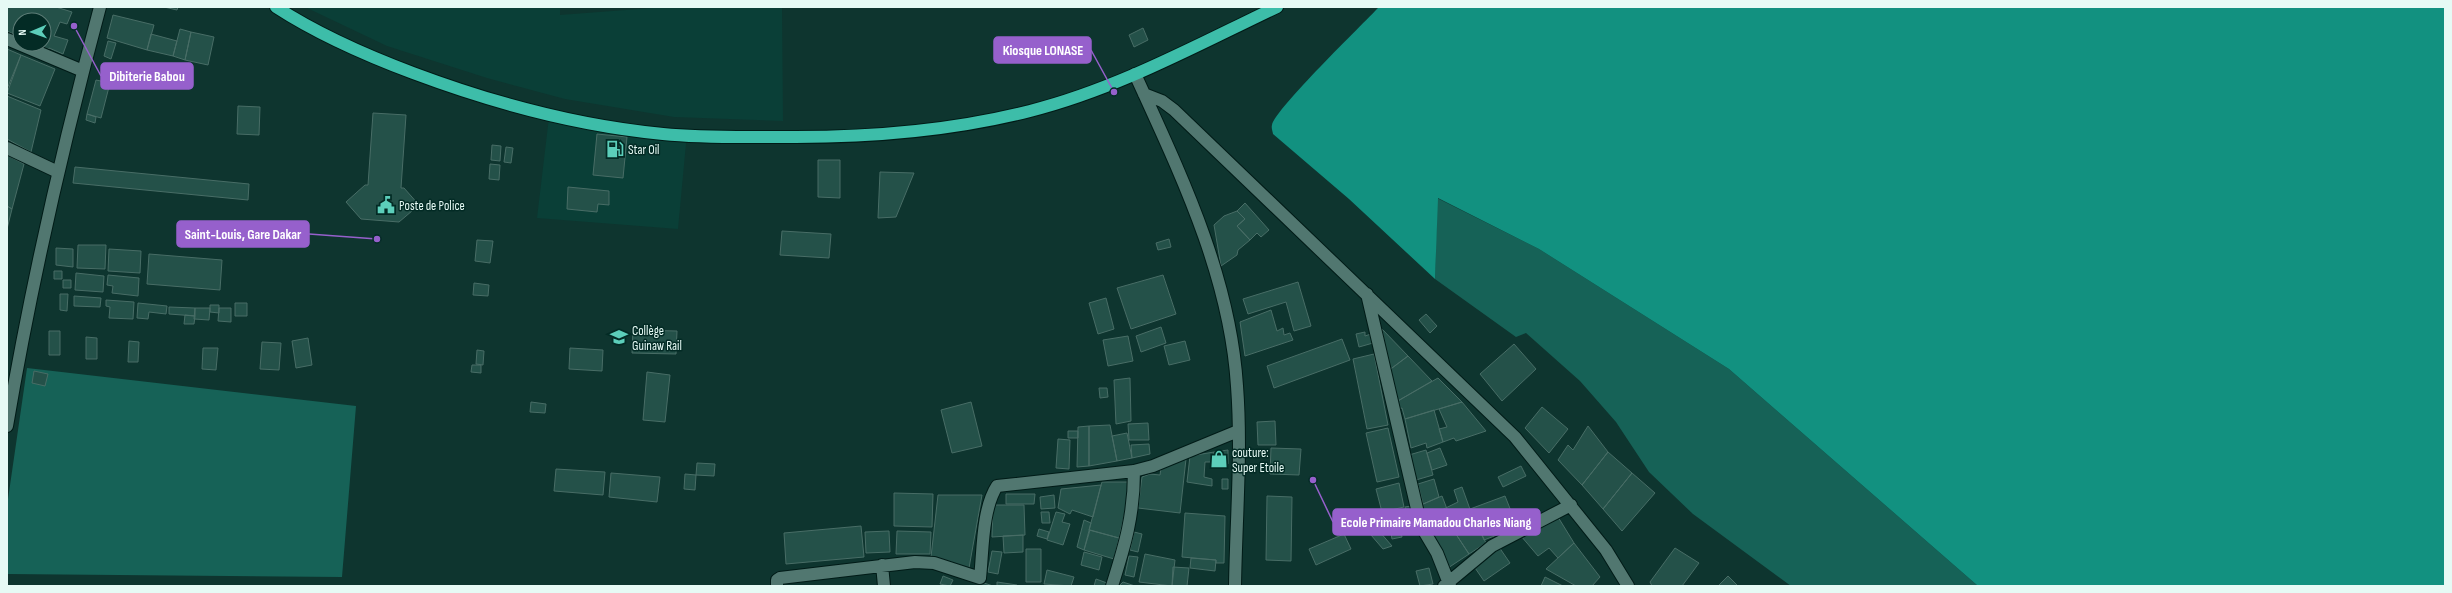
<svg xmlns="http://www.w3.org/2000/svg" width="2452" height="593" font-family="'Sofia Sans Condensed',sans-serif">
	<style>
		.built { fill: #0a3f37 }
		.green { fill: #166257 }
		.water { fill: #129180 }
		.building { fill: #245149; stroke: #486d66 }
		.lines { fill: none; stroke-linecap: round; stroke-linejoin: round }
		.minor-casing { stroke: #001b17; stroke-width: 14 }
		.highway-casing { stroke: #001b17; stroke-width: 14 }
		.minor { stroke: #517770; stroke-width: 12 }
		.highway { stroke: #3dbda9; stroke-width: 12 }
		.labels { text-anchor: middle; stroke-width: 3; stroke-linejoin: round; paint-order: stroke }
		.poi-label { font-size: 13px; fill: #e6faf5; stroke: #032b25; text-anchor: start }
		.leader { fill: none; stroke: #9660cc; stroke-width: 1.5 }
		.callout-dot { fill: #9660cc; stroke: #032b25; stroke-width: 1.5 }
		.callout { fill: #9660cc; stroke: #9660cc; stroke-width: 1.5 }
		.callout-label { font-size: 14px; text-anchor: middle; font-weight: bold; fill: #fff }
	</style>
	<rect width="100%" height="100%" fill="#0e352f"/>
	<path class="built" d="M305,7H560V15L666,7H782L783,121L674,117L565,99L487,78L387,46Z
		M550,109L637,127L687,133L678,229L537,218Z"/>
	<path class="green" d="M1437,198L1539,249L1729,369L1978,586H1791L1693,514L1649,472L1616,422L1580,381L1526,333L1516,337L1435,279Z
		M27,368L356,406L342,577L7,574V506Z"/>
	<path class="water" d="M1379,7H2445V586H1978L1729,369L1539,249L1438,198L1435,279L1349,199L1273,134C1273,132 1271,128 1272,125C1276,108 1362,25 1379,7Z"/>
	<path class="building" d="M7,7H56L72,12L67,24L60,22L54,36L68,40L63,54L49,48L48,51L34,44H44V20H20V37L7,31Z
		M164,7H178L177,10Z
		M113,15L154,25L147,50L107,38Z
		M1143,28L1148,40L1134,47L1129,35Z
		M180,29L191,32L185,60L173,56Z
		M191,32L214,37L208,65L185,60Z
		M151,34L177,41L173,56L147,50Z
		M108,41L116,43L111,59L104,56Z
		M7,49L21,55L7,89Z
		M21,55L55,69L40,106L7,93Z
		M96,80L110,83L101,118L87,114Z
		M7,96L41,110L31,152L7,139Z
		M238,106L260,107L259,135L237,134Z
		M373,113L406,115L401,188H404L419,205L399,222L361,219L346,202L365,185H368Z
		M87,114L96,117L95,123L86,120Z
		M597,134L627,137L623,178L593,175Z
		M492,145L501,146L500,161L491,160Z
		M506,147L513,148L511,163L504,162Z
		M7,155L24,164L12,209L7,206Z
		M818,160H840V198L818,197Z
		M490,164L500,165L499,180L489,179Z
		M75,167L249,184L248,200L73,183Z
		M880,172L914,173L896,217L878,218Z
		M568,187L609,191V205L598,204L597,212L567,209Z
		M1245,203L1269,230L1261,237L1257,233L1250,240L1237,226L1245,219L1237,211Z
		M7,206L12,209L7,229Z
		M1237,211L1245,219L1237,226L1250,240L1238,250L1237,255L1221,266L1214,225L1224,216Z
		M782,231L831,234L829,258L780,255Z
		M1169,239L1171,247L1158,250L1156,243Z
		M477,240L493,241L490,263L475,261Z
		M78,245H106L105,269L77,268Z
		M56,248L73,249V267L56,265Z
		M109,249L141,251L140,273L108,271Z
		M149,254L222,260L220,290L147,284Z
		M54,271H62V279H54Z
		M76,273L104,276L103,292L75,290Z
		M108,275L139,278L138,296L112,293L113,286L107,285Z
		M1163,275L1176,314L1131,329L1117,288Z
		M63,280H71V288H63Z
		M1298,282L1311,326L1294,331L1286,302L1248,314L1243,299Z
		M474,283L489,285L488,296L473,295Z
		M60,294H68L67,311L60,310Z
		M74,296L101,298L100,307L74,306Z
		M1106,298L1114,329L1098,334L1089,303Z
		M106,300L134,302L133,319L109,318L110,307L106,306Z
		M138,303L167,306L166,314L149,312L148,319L137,318Z
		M235,303H247V316H235Z
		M210,305H219V313L210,312Z
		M169,307L195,308V316L169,314Z
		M195,308H210L209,320L194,319Z
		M219,308H231V322L218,321Z
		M1271,310L1277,331L1283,328L1284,335L1290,333L1293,340L1245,356L1240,322Z
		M1426,314L1437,326L1430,333L1419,320Z
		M185,315L195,316L194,324H184Z
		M1161,327L1166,343L1141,352L1136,336Z
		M1382,329L1408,356L1388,371Z
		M633,330L677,331L676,354L632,353Z
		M49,331H60V355H49Z
		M1365,332V336L1371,334L1373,343L1359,347L1356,334Z
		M1128,336L1133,361L1108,366L1103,340Z
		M86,337L97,338V359H86Z
		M308,338L312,365L296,368L292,341Z
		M1342,339L1350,360L1274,388L1267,366Z
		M129,341L139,342L138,362H128Z
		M1185,341L1190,360L1169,365L1164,346Z
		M262,342L281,343L279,370L260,369Z
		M1514,344L1536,369L1502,401L1480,374Z
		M203,348H218L216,370L202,369Z
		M570,348L603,350L602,371L569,369Z
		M477,350L484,351L483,365L476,364Z
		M1374,354L1388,425L1367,429L1353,359Z
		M1408,356L1432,381L1396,402L1388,371Z
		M472,365H481V373L471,372Z
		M34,371L48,374L45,386L32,383Z
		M647,372L670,375L665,422L643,420Z
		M1130,378L1131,421L1116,424L1114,380Z
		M1438,378L1462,402L1405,419L1402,408L1398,409L1396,402Z
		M1099,388H1107L1108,397L1100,398Z
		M531,402L546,404L545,413L530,412Z
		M971,402L982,446L952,453L941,410Z
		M1462,402L1486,431L1456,441L1454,438L1443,442L1439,429L1447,427L1439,409Z
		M1542,407L1568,429L1549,453L1525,428Z
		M1434,410L1443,442L1427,448L1426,443L1411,448L1405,419Z
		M1275,421L1276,445H1258L1257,422Z
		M1148,423L1149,440H1129L1128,424Z
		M1110,425L1117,461L1089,466V426Z
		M1089,426V466L1077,467L1078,427Z
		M1588,426L1608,452L1582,485L1558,460L1568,445L1573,450Z
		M1388,428L1399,477L1377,482L1366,433Z
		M1068,431H1078V438H1068Z
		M1127,433L1132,458L1117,461L1112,436Z
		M1058,439L1070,440L1069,469L1056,468Z
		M1149,444L1150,454L1132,458L1131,445Z
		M1271,448L1301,449L1299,475L1270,474Z
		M1440,448L1447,465L1432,470L1427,453Z
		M1228,450V464L1214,466V452Z
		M1426,450L1433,475L1416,480L1409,455Z
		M1214,452V462H1205L1204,477L1212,479V486L1187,482L1190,456Z
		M1608,452L1632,473L1603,509L1582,485Z
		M1186,459L1180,513L1138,508L1142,477L1150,474L1160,475L1161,468Z
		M697,463L715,464L714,476L696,475Z
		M1521,466L1526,476L1503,487L1498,477Z
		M556,469L605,472L603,495L554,491Z
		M611,473L660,477L657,502L609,497Z
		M1632,473L1655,493L1622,531L1603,509Z
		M685,474L696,475L695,490L684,489Z
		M1222,479H1228V489H1222Z
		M1434,479L1439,497L1423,504L1418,484Z
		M1102,482H1132L1119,538L1089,530Z
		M1399,483L1404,507L1382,512L1376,489Z
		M1101,485L1093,517L1072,510L1070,514L1058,508L1061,489Z
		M1462,487L1471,512L1429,532L1425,518L1458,502L1454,490Z
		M894,493L933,494L932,527L894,526Z
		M1006,494H1035L1034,504H1006Z
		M938,495H982L969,568L931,557Z
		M1054,495L1055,508L1041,509L1040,497Z
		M1267,496L1292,497L1291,561L1266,560Z
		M1442,496L1447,509L1425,518L1421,505Z
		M1505,496L1513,516L1518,514L1523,525L1484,540L1470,509Z
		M993,505H1024L1025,535L992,537Z
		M1411,506L1413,518L1407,519L1405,507Z
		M1041,512H1049L1050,523H1042Z
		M1056,512L1065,514L1062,522L1070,524L1063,545L1047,540Z
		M1471,512L1486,543L1469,554L1448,522Z
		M1185,513L1225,516L1224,563H1216V560L1182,557Z
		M1558,517L1574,543L1558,558L1549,548L1538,556L1521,536Z
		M1084,520L1091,523L1084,550L1077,547Z
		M1448,522L1469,554L1448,568L1429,532Z
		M861,526L864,557L786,564L784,533Z
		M1400,526L1402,537L1392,539L1390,527Z
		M1039,529L1049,532L1047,539L1037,536Z
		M1090,530L1119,538L1114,559L1084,550Z
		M889,531L890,552L866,553L865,532Z
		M897,531L931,532L930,554H896Z
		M1379,531L1392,546L1383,549L1371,535Z
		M1134,532L1142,534L1138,552L1130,550Z
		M1344,534L1351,549L1316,565L1309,549Z
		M1023,535V552L1004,553L1003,536Z
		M1574,543L1600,577L1592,586H1576L1546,569Z
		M1499,547L1510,563L1484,581L1473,565Z
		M1675,548L1699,563L1682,586H1652L1650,582Z
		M1026,549H1041V582H1026Z
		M992,551L1002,552L998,574L988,572Z
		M1084,552L1102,557L1099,570L1081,565Z
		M1145,554L1175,560L1172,586L1139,582Z
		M1129,556L1138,557L1134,577L1125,575Z
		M1191,558L1216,560L1215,571L1190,568Z
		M1173,567L1189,568L1187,586H1172Z
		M1429,568L1433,584L1420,586L1416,571Z
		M1047,570L1074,577L1071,586L1044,584Z
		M943,576L953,580L950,586L940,584Z
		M1728,576L1738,586H1718Z
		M1545,577L1563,586H1541Z
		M1096,579L1107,583L1106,586H1094Z
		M981,582L993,586H980Z
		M997,582L1017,585V586H997Z
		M1123,582L1135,586H1119Z"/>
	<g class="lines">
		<g class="minor-casing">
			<path id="minor" d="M7,39L83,71
				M1135,74C1180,173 1230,275 1237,386C1242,452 1236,520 1235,586
				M1144,94L1162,101L1174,110L1515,437L1606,550L1628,586
				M7,148L58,172
				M1367,294L1421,526L1437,553L1450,586
				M7,426C31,285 63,145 100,7
				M882,565L884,586
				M777,586V580L780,578L915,562L934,563L980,578C983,551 982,509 997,486L1134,471L1153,466L1238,431
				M1112,586C1125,545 1134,515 1134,471
				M1444,586L1492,546L1571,505"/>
		</g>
		<g class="highway-casing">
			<path id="highway" d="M276,7C319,35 365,55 413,73C493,103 579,126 663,134C702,138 741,137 779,137C863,138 948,132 1030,111C1117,89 1197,45 1277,7"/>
		</g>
		<use href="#minor" class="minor"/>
		<use href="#highway" class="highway"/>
	</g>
	<defs>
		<g id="fuel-bare" transform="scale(1.38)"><path d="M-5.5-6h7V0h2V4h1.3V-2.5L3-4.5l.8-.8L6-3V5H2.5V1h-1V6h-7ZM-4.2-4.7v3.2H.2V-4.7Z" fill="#5cceba" stroke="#032b25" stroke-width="2.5" paint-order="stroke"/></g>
		<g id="civic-bare" transform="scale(1.38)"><path d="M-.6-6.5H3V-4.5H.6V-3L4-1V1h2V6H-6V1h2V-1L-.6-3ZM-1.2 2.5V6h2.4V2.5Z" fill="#5cceba" stroke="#032b25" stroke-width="2.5" paint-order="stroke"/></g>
		<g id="school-bare" transform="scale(1.38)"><path d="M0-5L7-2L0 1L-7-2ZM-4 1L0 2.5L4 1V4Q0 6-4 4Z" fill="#5cceba" stroke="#032b25" stroke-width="2.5" paint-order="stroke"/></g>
		<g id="shop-bare" transform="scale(1.38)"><path d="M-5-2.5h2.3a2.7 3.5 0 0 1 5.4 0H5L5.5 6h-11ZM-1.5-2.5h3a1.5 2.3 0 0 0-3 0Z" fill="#5cceba" stroke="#032b25" stroke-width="2.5" paint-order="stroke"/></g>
	</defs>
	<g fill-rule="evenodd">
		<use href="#fuel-bare" x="615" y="149"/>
		<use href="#civic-bare" x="386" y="205"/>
		<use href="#school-bare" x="619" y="337"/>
		<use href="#shop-bare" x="1219" y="459"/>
	</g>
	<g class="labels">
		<g class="poi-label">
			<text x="628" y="154">Star Oil</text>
			<text x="399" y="210">Poste de Police</text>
			<text x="632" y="335">Collège<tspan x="632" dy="15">Guinaw Rail</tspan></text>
			<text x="1232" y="457">couture:<tspan x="1232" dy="15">Super Etoile</tspan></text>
		</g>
	</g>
	<path class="leader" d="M1114 92L1091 50M74 26L101 76M377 239L309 234M1313 480L1333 522"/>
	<g class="callout-dot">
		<circle cx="1114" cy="92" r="4"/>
		<circle cx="74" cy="26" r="4"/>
		<circle cx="377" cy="239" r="4"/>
		<circle cx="1313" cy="480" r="4"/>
	</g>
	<g class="callout">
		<rect x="994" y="37" width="97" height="26" rx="4"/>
		<rect x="101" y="63" width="92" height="26" rx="4"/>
		<rect x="177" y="221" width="132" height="26" rx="4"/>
		<rect x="1333" y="509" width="207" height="26" rx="4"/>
	</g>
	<g class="callout-label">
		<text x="1043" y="55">Kiosque LONASE</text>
		<text x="147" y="81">Dibiterie Babou</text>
		<text x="243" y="239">Saint-Louis, Gare Dakar</text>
		<text x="1436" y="527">Ecole Primaire Mamadou Charles Niang</text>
	</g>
	<rect width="2452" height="593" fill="none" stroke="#e6faf5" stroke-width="16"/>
	<g transform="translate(32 32) rotate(268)"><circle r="19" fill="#032b25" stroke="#5e7e78"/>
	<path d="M0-3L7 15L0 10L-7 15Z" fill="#5cceba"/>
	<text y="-6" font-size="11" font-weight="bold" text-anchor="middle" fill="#e6faf5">N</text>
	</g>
</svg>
